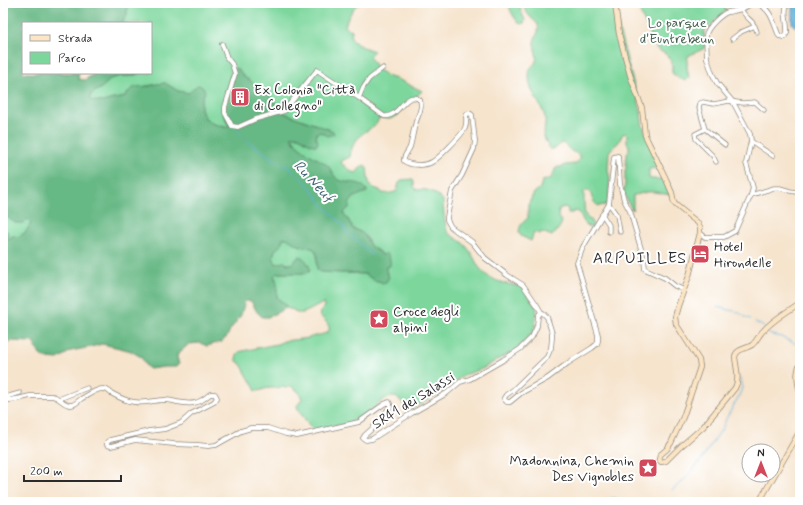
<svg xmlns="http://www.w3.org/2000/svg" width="803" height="505" font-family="Mynerve,sans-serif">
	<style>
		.green { fill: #7dd79d; stroke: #548164 }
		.forest { fill: #66b884; stroke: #487258 }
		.water { fill: #63b2dd; stroke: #476e84 }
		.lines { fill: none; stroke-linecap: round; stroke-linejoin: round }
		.stream { stroke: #63b2dd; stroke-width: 1 }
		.minor-casing { stroke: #90887c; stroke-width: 5 }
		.tertiary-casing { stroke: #90887c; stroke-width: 5.5 }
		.secondary-casing { stroke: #90887c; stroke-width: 6 }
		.minor { stroke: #fff; stroke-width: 3.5 }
		.tertiary { stroke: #fff; stroke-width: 4 }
		.secondary { stroke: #fce5c4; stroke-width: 4.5 }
		.labels { text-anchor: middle; stroke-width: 4; stroke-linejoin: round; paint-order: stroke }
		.park-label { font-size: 14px; fill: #445f4d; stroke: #fff }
		.poi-label { font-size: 14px; fill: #2b2b2b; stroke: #fff; text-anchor: start }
		.street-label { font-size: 14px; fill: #2b2b2b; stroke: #fff }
		.water-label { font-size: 15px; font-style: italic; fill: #416172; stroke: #fff }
		.quarter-label { font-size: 16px; letter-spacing: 1px; fill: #2b2b2b; stroke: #fff }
	</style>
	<rect width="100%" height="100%" fill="#fff"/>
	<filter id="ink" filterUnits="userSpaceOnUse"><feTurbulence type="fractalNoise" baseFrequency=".025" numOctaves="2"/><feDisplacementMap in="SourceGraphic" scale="8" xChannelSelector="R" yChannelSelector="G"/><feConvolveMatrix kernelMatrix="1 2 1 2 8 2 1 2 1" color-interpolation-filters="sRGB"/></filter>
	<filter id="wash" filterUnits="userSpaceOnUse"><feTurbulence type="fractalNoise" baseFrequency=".012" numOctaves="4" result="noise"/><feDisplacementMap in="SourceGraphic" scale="16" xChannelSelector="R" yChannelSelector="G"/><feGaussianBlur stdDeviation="0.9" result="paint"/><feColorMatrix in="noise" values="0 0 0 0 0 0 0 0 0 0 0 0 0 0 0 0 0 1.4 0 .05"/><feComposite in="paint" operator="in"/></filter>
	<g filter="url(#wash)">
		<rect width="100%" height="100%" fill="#f6e4cd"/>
		<path class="green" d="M127,3H362C360,4 358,4 356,6C353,8 345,23 345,27L352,30C352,32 351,35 351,37C352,44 368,49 374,51L369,56L378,70L383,73L389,77L397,79L422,91L396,116L390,119L379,118C377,127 368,129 362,134C355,141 351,147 350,157L343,160L341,163L352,172L356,173C359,170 360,167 364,165L367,167C368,173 367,185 374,188C376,189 378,189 380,190L382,193C388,194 393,193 397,191L399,183L401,180L413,179L414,183V187L417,190C428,188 436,193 443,200C443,206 445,226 447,231C448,233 450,234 451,235C456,239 462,241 466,246C471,252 474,258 477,264C488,282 504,283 523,287L537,309L535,326L533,332L528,338L516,350L501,358L482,369L464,375L454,382L442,392L413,408H407C404,405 399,397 394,397C381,396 371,413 361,418C347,426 328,427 312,429L299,411L297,406L302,399L299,392L291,386L286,388L281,387C277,388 274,388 270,388C265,388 261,391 256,391L241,364L238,362L236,359L237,355L239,352L247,350L277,344L284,341L309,338C315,334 336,336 327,323C325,320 322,318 320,316L321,312L324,306L323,303L310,310L303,313H296L294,310L286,308L285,304L277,298L276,279L274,276L277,273H305L309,265L302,257L297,259L291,264H287L284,262L276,264C273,260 272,255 275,250C277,248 279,247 281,245C282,243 282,240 283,238H287L294,243L304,247L312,248L315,250L317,254V269L321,272L365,274L375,281H379L383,283L386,267L384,255H382C379,251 376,250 372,247C368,244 369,241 367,238C364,234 357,230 353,229L348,219L344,215V211L347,209L350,200L359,194L349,183C345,183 341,181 337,179C333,176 332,170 328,166C326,163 323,162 320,161C312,156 294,145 292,136C302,135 307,146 317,145V139L316,137V133C320,131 323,133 327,136L331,130L284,113L269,94L259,89L251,81L245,78L238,69L232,71L229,87L226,121L230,127C226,128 222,126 218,125C197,120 201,102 201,86L198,85L195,87L189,93L178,91L165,83L157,84L132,89L125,97L121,98L113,99L103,102L92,101L90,98L91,94L101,88L112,78L120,76H131L140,73H151V23H122L123,22Z
			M509,3H520L521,7L520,9L525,20L524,23L520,24C515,19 509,11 509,3Z
			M523,3H614L615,15L641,111L642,123L659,168L649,169V178L651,179H664L671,195C663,194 655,191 647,192C642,193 638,195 633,195V208L632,210L624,194V190L625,183V171L626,168V156L629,150V146L627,142V135L625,133L622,135L619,142L612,148L609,152L608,170L610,178L608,201L606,205L598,206L593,201L590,191L586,190L584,192C584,197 584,210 585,213C587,220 595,218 592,228C584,226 582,217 579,212L575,211L572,213H568V209L565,207L561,208L559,209L558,218L562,221C561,228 556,231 552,236L542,232L540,234L534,232L531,241L521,236L519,233C519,226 522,223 528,218V205L534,193L540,188L542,181L550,179L554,173L555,169L558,167H562L565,165L576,164L580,157L578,154L571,151L563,143L560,144C557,148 555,149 550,149C548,145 544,140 544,135C544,129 546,123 545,117C541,102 528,92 529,74C529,66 534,67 536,61C538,55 534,49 534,43C534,37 540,32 538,25C536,21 530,18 528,14C525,11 524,7 523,3Z
			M636,3H723L726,11L720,16L704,32L705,48L688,56L687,67L689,78L686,81L677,77L672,73V63L666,54L658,50L653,43L649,33Z
			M3,214C12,220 17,227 27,219L31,223L26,232L20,237H18L13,236L8,239L7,238L5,231L3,232Z"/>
		<path class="forest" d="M3,3H127V15L122,23H23V73H79L78,79L85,80L95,73H140L131,76H120L112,78L101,88L91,94L90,98L92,101L103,102L114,99L121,98L125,97L129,91L135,87L150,86L157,84L165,83L178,91L189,93L195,87L198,85C202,86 204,88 205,92C196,108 202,122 220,126C224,127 226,128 230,127L223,113V107L229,87L232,71L234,68L238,69L245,78L251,81L259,89L269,94L275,103L283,109L284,113L333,131L334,134L328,136L320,132L316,133V137L318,142L317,145C307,146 303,135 292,136V138C296,146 310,155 318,159C321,161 325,163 328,166C333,171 333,177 339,180C350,185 359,179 367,190V192C359,195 349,197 349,208L346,210L344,213V215L349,221L353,229C359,231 363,232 366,238C368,241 368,244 372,247C375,250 379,251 382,255H384L386,253C390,256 391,261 390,266L386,267V271L389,277L386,282L383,283L379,281H375L365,274L321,272L317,269V254L315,250L312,248L304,247L294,243L287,238H283L281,245L275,250L274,254L273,257L276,264L284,262L287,264H291L297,259L299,256C304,257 309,264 310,269L309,272L305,273H277L274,276L277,283V298L285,304L286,308L268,317H262L257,312L251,301H245L241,315L230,330L227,337L221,342L207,346L200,343L189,344L181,351L178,353L177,357L179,364L176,367H164L150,369L147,367L141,357L131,351L124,349L102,344L98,345L91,347L71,351L58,359L46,358L40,355L33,342L12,341L3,343V332L7,329L6,325L3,323V232L5,231H7L8,234L7,238L8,239L13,236L18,237L26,232L31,223L27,219L23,223H15L3,214Z"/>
		<path class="water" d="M792,3H800V30L792,24Z"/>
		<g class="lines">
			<path class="stream" d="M236,129L245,139L256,147L278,162L290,168L308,185L325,207L343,225L346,232L357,240L367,251L372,255
				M717,307L738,312L747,318L750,319
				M755,322L764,327
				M765,331C770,336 775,335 781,337C787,340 793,343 800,345
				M672,490L682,482L701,460L723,427L726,419L739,396L742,388L740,379
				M600,502L612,498H616"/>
		</g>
	</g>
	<g filter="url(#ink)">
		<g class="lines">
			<g class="minor-casing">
				<path id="minor" d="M741,9C744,15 748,18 752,22C754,25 756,28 757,32
					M732,39L741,32L755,26
					M359,98L363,88L369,79L383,68
					M705,129L725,145
					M751,141L773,156
					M716,162L713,156L696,139L695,134L705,129L699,108L700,103L703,102L713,104L719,103L729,101L743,103L755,102L764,110
					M751,195L774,188H780L790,191L797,192L800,193
					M609,204L617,215L620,232
					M602,214L609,225V232
					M59,399L87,388
					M6,400L9,396L20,393"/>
			</g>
			<g class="tertiary-casing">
				<path id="tertiary" d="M758,3C772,11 773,22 779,36L784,37L787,33C788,23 783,12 787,3
					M222,44L227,58L232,64L235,74L225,107V113L232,126L238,127L256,119L284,111L317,70L359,98L384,116C399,119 405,89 420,100C423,110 417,116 415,125C413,132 412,140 410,147C408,152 403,156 404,161C411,166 425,166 432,162C438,159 463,134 465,128C467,124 466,119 466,115L469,113L471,114L472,115L475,141L474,149L462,175L452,191L447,217V220L451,227L472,242L485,258L507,275L523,285L537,305L541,312
					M700,233L705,237H724L735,231L751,195L753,188L746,163L751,141L750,134L733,102L717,83L712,73L707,58L706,35C707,28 721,14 728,12C732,11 737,11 741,9C745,8 749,5 752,3
					M3,400C12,401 21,398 30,396C38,396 45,396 52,396C60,397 64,406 71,405C75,405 78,401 81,399C86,396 98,388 103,389C106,389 109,391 111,393C118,397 126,401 134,402C145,404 154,400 165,400C169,400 173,401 177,402C192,405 199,404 210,394H215L217,398L214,402L191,414L181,423L165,429L149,431L110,440L107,442V445L111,446L135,440L174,444L198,445L208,446L216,445L223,441L241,431L251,428H268L286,434L297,436L359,422L384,404L389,402L390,404V407L373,428L365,435L363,438L366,440L372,439L412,413L447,393L460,382L470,379L503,360L520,349L532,337L537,326L538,316L541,312L543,313L547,317L552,333V338L551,348L547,357L513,390L506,395L504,398L505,400L507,402H510L521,393L548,378L568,363L592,348L597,344L598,341V335L577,263L583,247L609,204L614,157L618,156L620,184L624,200L630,211L644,259L645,269L665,278L675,286L684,290"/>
			</g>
			<g class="secondary-casing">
				<path id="secondary" d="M615,3L619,34L630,75L642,108L645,135L666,179L672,193L674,203L677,206L698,223L700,227V233L689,276L678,306L675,317L676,324L699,360L700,367L683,417L671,443L667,449L660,455L659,460L661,462L666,461L680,447L703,427L735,388C740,379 736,367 735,357C736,349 746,349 752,345C757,341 759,334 764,330C772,321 789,310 800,303
					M800,364C796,372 797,382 800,392
					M759,502L800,431"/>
			</g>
			<use href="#minor" class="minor"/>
			<use href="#tertiary" class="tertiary"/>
			<use href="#secondary" class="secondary"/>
		</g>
	</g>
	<defs>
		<g id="building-square" transform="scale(1)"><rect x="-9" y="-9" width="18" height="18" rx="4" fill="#d1495b" stroke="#fff"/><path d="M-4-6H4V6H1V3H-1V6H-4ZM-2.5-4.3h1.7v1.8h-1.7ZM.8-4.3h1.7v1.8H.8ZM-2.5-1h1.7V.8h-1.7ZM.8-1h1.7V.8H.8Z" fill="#fff"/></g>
		<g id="hotel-square" transform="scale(1)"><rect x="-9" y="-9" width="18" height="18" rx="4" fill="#d1495b" stroke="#fff"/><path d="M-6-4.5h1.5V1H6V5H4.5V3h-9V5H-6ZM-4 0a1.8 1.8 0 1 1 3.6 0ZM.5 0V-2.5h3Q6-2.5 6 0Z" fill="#fff"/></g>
		<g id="sight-square" transform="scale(1)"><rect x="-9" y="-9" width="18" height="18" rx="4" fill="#d1495b" stroke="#fff"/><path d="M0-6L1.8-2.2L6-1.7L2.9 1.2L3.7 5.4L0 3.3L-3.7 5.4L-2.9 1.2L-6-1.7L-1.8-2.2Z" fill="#fff"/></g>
	</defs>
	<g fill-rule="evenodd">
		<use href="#building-square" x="240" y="97"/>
		<use href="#hotel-square" x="700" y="254"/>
		<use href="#sight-square" x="379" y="319"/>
		<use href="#sight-square" x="648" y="468"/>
	</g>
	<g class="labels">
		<g class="park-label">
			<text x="677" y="27">Lo parque<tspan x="677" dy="16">d'Euntrebeun</tspan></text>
		</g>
		<g class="poi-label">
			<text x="254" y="94">Ex Colonia "Città<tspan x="254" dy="16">di Collegno"</tspan></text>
			<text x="714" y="251">Hotel<tspan x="714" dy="16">Hirondelle</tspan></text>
			<text x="393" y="316">Croce degli<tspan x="393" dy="16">alpini</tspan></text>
			<text x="634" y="465" text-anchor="end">Madonnina, Chemin<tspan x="634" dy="16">Des Vignobles</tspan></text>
		</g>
		<g class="street-label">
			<text transform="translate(413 400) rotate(-32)" y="5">SR41 dei Salassi</text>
		</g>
		<g class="water-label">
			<text transform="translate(314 181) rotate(47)" y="5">Ru Neuf</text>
		</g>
		<g class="quarter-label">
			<text x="640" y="263">ARPUILLES</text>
		</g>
	</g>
	<rect width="803" height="505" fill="none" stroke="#fff" stroke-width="16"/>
	<rect x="22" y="22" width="130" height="52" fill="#ffffff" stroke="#aaaaaa"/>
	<rect x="30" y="35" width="20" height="6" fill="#fce5c4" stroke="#aaaaaa"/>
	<text x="58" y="42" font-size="12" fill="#2b2b2b">Strada</text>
	<rect x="30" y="52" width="20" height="12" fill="#7dd79d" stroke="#aaaaaa"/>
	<text x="58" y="62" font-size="12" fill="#2b2b2b">Parco</text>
	<g transform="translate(761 463)"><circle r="19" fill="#ffffff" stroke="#aaaaaa"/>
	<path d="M0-3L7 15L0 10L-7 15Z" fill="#d1495b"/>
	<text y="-6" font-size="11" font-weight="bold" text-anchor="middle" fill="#2b2b2b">N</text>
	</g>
	<path d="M24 475v6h97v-6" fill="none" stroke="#2b2b2b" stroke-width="2"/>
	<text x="30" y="475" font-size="12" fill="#2b2b2b" stroke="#ffffff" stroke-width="3" paint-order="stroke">200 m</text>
</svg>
